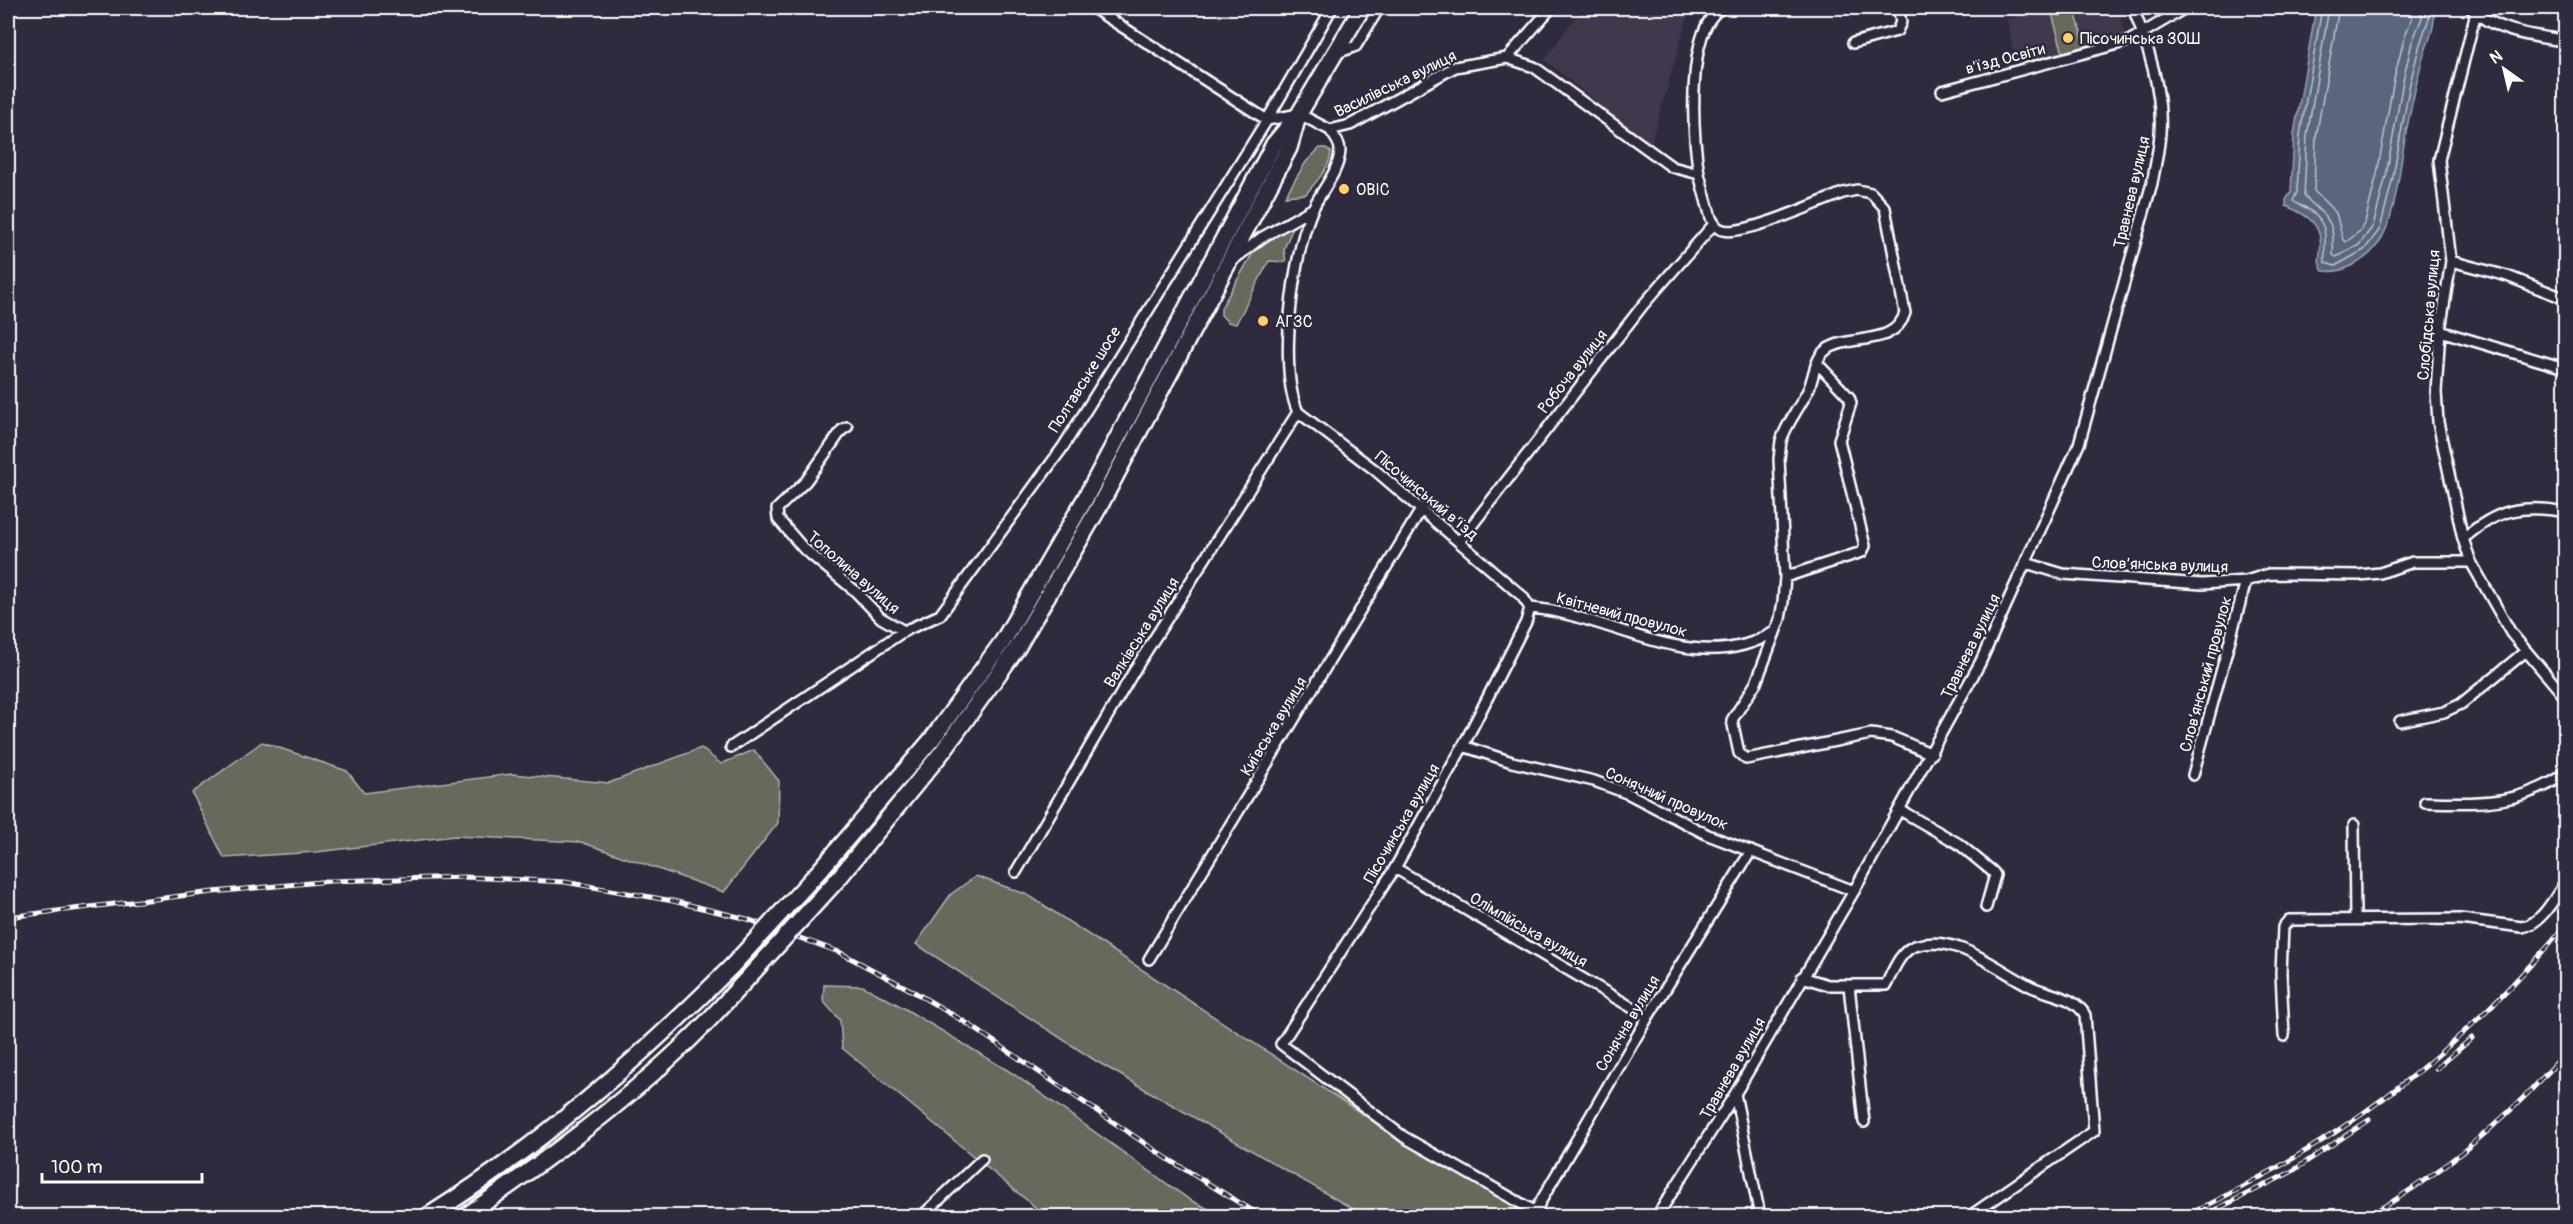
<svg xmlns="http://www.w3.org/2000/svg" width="2573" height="1224" font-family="Pangolin,sans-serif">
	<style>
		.built { fill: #42394e }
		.green { fill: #66695b; stroke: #b2b4ad; stroke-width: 1.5 }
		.water { fill: #5a667e; stroke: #9ca3b2; stroke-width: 1.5 }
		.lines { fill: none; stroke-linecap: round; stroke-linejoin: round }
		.shore { stroke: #bdc2cb; stroke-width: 1.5 }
		.minor-casing { stroke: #fff; stroke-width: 14 }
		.tertiary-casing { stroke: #fff; stroke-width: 15 }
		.trunk-casing { stroke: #fff; stroke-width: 20 }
		.minor { stroke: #2f2a3d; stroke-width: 9 }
		.tertiary { stroke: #2f2a3d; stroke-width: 10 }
		.trunk { stroke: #2f2a3d; stroke-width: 15 }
		.rail-casing { stroke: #fff; stroke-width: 5 }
		.rail { stroke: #2f2a3d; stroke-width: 3; stroke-dasharray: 9; stroke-linecap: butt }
		.trunk-bridge-casing { stroke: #fff; stroke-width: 20; stroke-linecap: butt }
		.trunk-bridge { stroke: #2f2a3d; stroke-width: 15 }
		.poi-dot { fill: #ffd166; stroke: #2f2a3d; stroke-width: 2 }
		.labels { text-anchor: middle; stroke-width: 5; stroke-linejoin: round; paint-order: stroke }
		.poi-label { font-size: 16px; fill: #fff; stroke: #2f2a3d; text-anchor: start }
		.street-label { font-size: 16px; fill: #fff; stroke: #2f2a3d }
	</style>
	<rect width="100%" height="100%" fill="#2f2a3d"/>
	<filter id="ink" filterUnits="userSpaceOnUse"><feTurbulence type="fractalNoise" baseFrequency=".0167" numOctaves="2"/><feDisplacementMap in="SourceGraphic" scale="12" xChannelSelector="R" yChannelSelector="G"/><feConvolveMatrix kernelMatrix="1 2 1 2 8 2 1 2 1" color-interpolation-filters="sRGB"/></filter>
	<g filter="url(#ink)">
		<path class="built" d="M1587,8H1690L1650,146L1545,60L1574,19Z
			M2057,8H2117L2126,36L2123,40L2016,68L2007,19Z"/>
		<path class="green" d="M2074,8L2085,46L2063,53L2052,14Z
			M1320,148H1325L1331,152C1330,168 1316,182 1306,194L1285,196L1306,162Z
			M1288,227H1293L1284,249L1286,262L1269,261L1236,324L1228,322L1221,315V308L1254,251Z
			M262,742L347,771L364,793L512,774L609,783L701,748L721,764L754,750L779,781L778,823L724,892L581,842L455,836L316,852L224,858L192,793Z
			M976,876L1028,895L1405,1142L1533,1216H1365L1096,1061L916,944L951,894Z
			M824,985L863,986L902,1007L1012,1073L1190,1200L1223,1216H1046L842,1048L840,1020L823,1001Z"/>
		<path class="water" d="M2316,8H2433C2438,26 2425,47 2421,65C2416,84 2412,104 2408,123C2400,156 2398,217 2378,244C2366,261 2343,274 2323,271C2318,264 2319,260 2320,252C2324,225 2308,215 2286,206V200L2291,192L2294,134Z"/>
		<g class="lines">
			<path class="shore" d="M2322,8L2300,135L2297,192L2293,201C2298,205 2304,206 2310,210C2332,228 2323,240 2325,263L2335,266L2364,250L2380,229L2393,177L2410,83L2420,44L2429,18L2428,8
				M2329,8L2307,136L2304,196C2327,219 2335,217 2333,255L2336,257L2359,245L2373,226L2386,176L2403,81L2412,42L2422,18L2420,8
				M2339,8L2316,137L2314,191L2336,213L2343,240L2346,242L2360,231L2365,222L2377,174L2394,79L2404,39L2412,17L2411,8"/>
			<g class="minor-casing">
				<path id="minor" d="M1093,8L1267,120
					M2476,12L2439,160L2451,261L2440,331L2436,392L2438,422L2463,539L2471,562L2511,633L2566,698
					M1853,43L1897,31L1901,22L1898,8
					M1337,53L1356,46L1379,8
					M1507,58L1551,8
					M1942,91L2129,41L2185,8
					M1267,120L1299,114L1330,130L1350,125L1455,67L1507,58L1534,67L1672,167L1699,174L1711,218C1714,224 1717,229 1723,230C1744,236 1819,202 1843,193L1857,190L1871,193L1885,208L1905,313C1894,348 1850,333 1826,350C1815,358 1814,376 1809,388C1801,406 1787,422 1781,441C1780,447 1780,453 1779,459L1785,577L1783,602L1780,619L1756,683L1732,720L1739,753L1746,759L1871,734L1892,737L1932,754
					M1330,130C1334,136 1340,143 1340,150C1339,174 1319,192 1311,213C1293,257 1278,368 1298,412L1375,470L1522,596L1530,608
					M1699,174C1693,136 1685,31 1721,8
					M1233,260L1261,238L1312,209
					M2451,261L2507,276L2566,299
					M2440,331L2561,367
					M847,427L842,430L806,481L777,509L778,519L803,548L854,590L881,618L904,631
					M2463,539C2497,509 2522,504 2566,512
					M1459,542L1643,305L1714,224
					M2026,563L2063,574L2202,584L2246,581L2269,574L2359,575L2380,573L2413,562H2471
					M1785,577L1862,552L1865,546L1839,440L1851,403L1849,397L1817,363
					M1530,608L1526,622L1463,746L1395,868L1281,1044L1404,1137L1543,1216
					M1530,608C1611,614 1695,680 1774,632
					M2400,721L2444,712L2461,704L2526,651
					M1463,746L1512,762L1594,781L1629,794L1708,835L1854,891
					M731,747L904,631L940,615L1063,447L1267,120L1332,8
					M2193,775L2246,581
					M2425,802C2481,803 2516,806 2566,774
					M1900,810L1959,844L1993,872L1995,875L1986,907
					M2354,825L2355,918
					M1395,868L1648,1017
					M1016,872L1137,666L1298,412
					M1149,959L1422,508
					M1802,977L1828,985H1886C1893,971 1900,951 1915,946C1956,933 1996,969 2030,986C2048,995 2075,996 2085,1015L2094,1131L1970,1216
					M1849,986L1864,1122
					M2284,1036L2281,973L2283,927L2289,920L2460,919L2522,927C2542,924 2555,897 2566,881
					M1735,1094L1760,1216
					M1534,1213L1648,1017L1751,851
					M922,1216L982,1159
					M1657,1216L1735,1094L1854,891L1980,663L2079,444L2152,183C2155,167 2159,150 2160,133C2163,91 2148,46 2133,8"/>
			</g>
			<g class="tertiary-casing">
				<path id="tertiary" d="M2471,8C2495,32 2533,36 2566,41"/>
			</g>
			<g class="trunk-casing">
				<path id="trunk" d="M821,869L932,739L1003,641L1085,499L1274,144L1299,114L1362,8
					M838,879L943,751L1017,648L1099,507L1289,148L1297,120
					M428,1216C540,1146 638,1060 732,966
					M466,1216C543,1162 621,1106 689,1040C709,1021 727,1000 746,980"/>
			</g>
			<use href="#minor" class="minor"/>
			<use href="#tertiary" class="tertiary"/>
			<use href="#trunk" class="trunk"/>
			<g class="rail-casing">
				<path id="rail" d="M8,917L213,892L331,881L465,877L565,882L673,901L747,919L839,952L909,989L968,1024L1168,1159L1261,1216
					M2436,1069L2472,1038
					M2184,1216C2208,1206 2231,1193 2253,1181C2375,1116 2479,1030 2566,924
					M2203,1216L2291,1172L2369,1120
					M2368,1216C2442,1174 2510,1117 2566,1052"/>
			</g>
			<use href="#rail" class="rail"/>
			<g class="trunk-bridge-casing">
				<path id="trunk-bridge" d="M732,966L821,869
					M746,980L838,879"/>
			</g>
			<use href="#trunk-bridge" class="trunk-bridge"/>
		</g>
	</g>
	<g class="poi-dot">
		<circle cx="2068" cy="38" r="6"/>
		<circle cx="1344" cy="189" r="6"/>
		<circle cx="1263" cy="321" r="6"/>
	</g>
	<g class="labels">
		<g class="poi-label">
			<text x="2080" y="44">Пісочинська ЗОШ</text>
			<text x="1356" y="195">ОВІС</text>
			<text x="1275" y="327">АГЗС</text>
		</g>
		<g class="street-label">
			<text transform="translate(2005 58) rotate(-15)" y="6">в'їзд Освіти</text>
			<text transform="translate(1395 83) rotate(-26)" y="6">Василівська вулиця</text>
			<text transform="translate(2131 192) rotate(-77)" y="6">Травнева вулиця</text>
			<text transform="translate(2428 315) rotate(-85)" y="6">Слобідська вулиця</text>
			<text transform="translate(1572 371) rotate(-52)" y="6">Робоча вулиця</text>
			<text transform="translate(1084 379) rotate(-58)" y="6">Полтавське шосе</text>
			<text transform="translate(1427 495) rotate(40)" y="6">Пісочинський в’їзд</text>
			<text transform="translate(2160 564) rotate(2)" y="6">Слов’янська вулиця</text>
			<text transform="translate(854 572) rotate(41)" y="6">Тополина вулиця</text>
			<text transform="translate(1622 614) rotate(15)" y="6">Квітневий провулок</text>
			<text transform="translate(1141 632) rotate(-58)" y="6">Валківська вулиця</text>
			<text transform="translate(1970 646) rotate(-64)" y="6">Травнева вулиця</text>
			<text transform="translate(2205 674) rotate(-75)" y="6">Слов’янський провулок</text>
			<text transform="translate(1273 726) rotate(-59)" y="6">Київська вулиця</text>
			<text transform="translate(1667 798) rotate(24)" y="6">Сонячний провулок</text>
			<text transform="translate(1401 823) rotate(-60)" y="6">Пісочинська вулиця</text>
			<text transform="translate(1529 929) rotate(30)" y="6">Олімпійська вулиця</text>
			<text transform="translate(1627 1023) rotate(-59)" y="6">Сонячна вулиця</text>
			<text transform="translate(1732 1068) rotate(-60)" y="6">Травнева вулиця</text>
		</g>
	</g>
	<rect width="2573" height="1224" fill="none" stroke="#2f2a3d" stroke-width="30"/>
	<rect x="15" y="15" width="2543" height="1194" fill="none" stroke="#fff" stroke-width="2" filter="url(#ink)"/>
	<g transform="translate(2504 69) rotate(326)" stroke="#2f2a3d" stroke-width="4.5" paint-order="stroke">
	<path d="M0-4.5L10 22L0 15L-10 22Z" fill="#ffffff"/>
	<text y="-9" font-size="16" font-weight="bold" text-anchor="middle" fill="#ffffff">N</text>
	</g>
	<path d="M42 1173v9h160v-9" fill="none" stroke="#ffffff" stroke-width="3"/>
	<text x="51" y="1173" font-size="18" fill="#ffffff" stroke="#2f2a3d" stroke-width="4.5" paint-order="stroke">100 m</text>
</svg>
